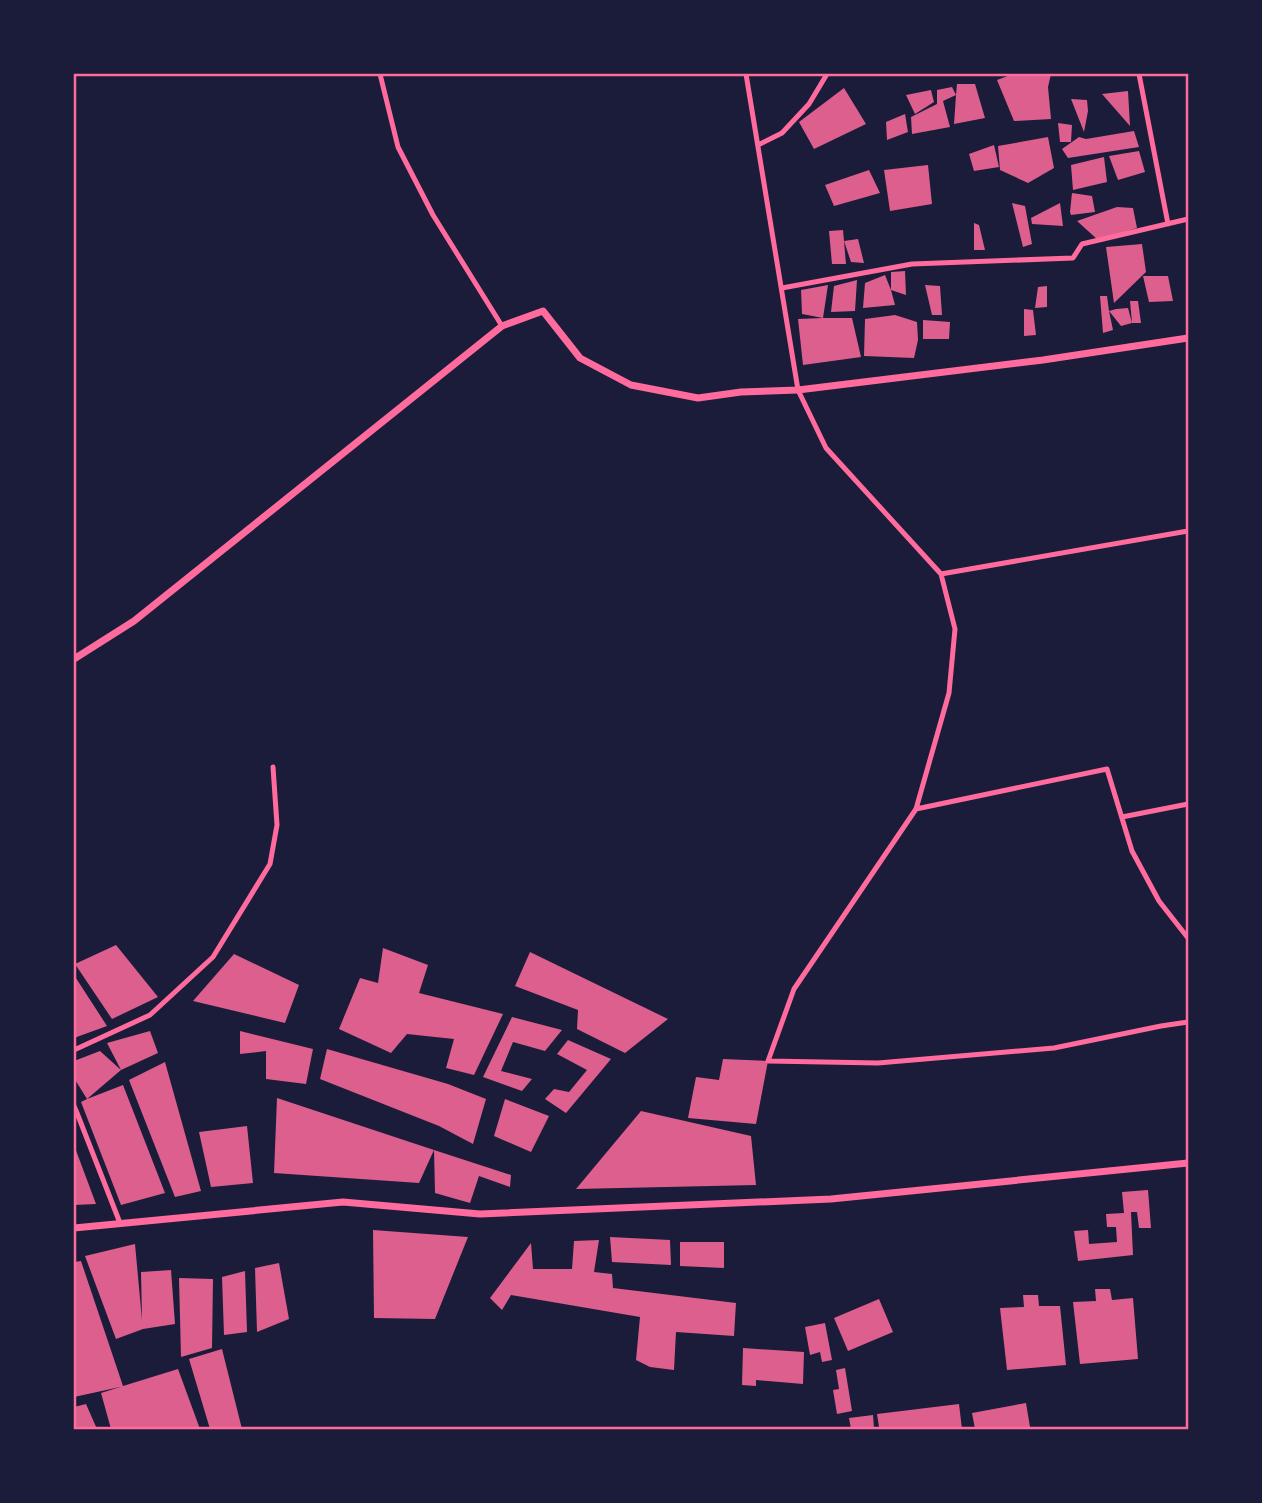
<svg xmlns="http://www.w3.org/2000/svg" width="1262" height="1503" font-family="'DejaVu Sans',sans-serif">
	<style>
		.building { fill: #dd5f8e }
		.lines { fill: none; stroke-linecap: round; stroke-linejoin: round }
		.service { stroke: #ff6b9d; stroke-width: 5 }
		.minor { stroke: #ff6b9d; stroke-width: 7 }
		.neatline { fill: none; stroke: #ff6b9d; stroke-width: 2.5 }
	</style>
	<rect width="100%" height="100%" fill="#1b1b3a"/>
	<path class="building" d="M1013,74H1051L1048,87L1051,119L1014,121L997,80Z
		M957,84H975L985,118L954,124L956,95L943,101L950,127L912,134L911,117L937,104V90L952,87L956,95Z
		M844,88L866,124L814,149L799,122Z
		M931,90L934,102L915,114L906,95Z
		M1128,91L1130,126L1102,94Z
		M1071,99L1087,100L1088,111L1084,132Z
		M905,114L908,132L887,140L886,122Z
		M1058,123L1072,125L1071,142H1060Z
		M1134,131L1139,147L1068,158L1062,149L1079,137L1086,139Z
		M1048,137L1054,168L1028,183L1000,170L998,146Z
		M994,145L999,167L974,171L969,154Z
		M1139,151L1145,172L1118,180L1109,156Z
		M1104,157L1107,182L1073,190L1071,165Z
		M928,165L932,204L890,211L884,170Z
		M869,170L880,193L834,206L825,185Z
		M1072,193L1092,196L1095,212L1071,215L1070,212Z
		M1012,203L1025,206L1032,244L1023,247Z
		M1060,203L1063,226L1032,224L1031,218Z
		M1117,207L1133,208L1137,228L1098,240L1077,221Z
		M974,223L979,225L985,250H974Z
		M843,230L846,264H832L829,231Z
		M858,239L864,263L851,262L844,241Z
		M1142,244L1146,272L1114,303L1106,247Z
		M905,271L906,295L891,290L895,305L863,308L865,283L885,275L891,290V272Z
		M1143,276H1168L1173,301L1149,302Z
		M857,280L855,311L831,312L834,286Z
		M828,285L823,318H852L861,357L803,365L798,319L823,318L802,314L801,290Z
		M925,285L940,286L942,315H932Z
		M1047,286V307L1035,308L1038,287Z
		M1100,296H1107L1109,311L1116,309L1128,308L1132,323L1121,326L1109,311L1113,330L1103,333Z
		M1130,301H1138L1141,323H1132Z
		M1024,309L1033,310L1036,335L1024,336Z
		M895,315L917,322L918,340L914,358L864,356L865,319Z
		M923,320L950,322L949,339H923Z
		M116,945L158,997L112,1019L75,964Z
		M383,948L428,965L419,993L503,1014L474,1075L446,1068L454,1039L407,1034L391,1053L339,1029L360,978L378,983Z
		M530,952L668,1019L625,1053L577,1029L578,1010L515,986Z
		M234,954L299,985L285,1023L193,1001Z
		M74,975L107,1026L74,1038Z
		M512,1017L562,1030L545,1051L513,1042L501,1071L532,1079L522,1091L483,1077Z
		M150,1031L158,1053L121,1070L87,1099L123,1085L165,1193L121,1205L81,1102L87,1099L74,1078V1061L100,1051L121,1070L107,1043Z
		M240,1031L313,1049L306,1084L266,1079V1051L240,1054Z
		M568,1040L611,1059L566,1113L545,1099L554,1089L569,1092L587,1070L557,1054Z
		M327,1049L448,1084L486,1099L473,1144L439,1126L320,1079Z
		M723,1059L768,1061L756,1124L688,1118L696,1077L719,1080Z
		M165,1062L201,1191L175,1197L129,1080Z
		M277,1098L434,1150L419,1183L274,1173Z
		M505,1099L549,1116L531,1152L494,1136Z
		M641,1111L751,1136L756,1185L576,1189Z
		M247,1126L253,1183L211,1187L199,1132Z
		M74,1145L96,1204L74,1205Z
		M434,1150L511,1175L510,1187L479,1176L470,1203L435,1193Z
		M1148,1190L1151,1228H1139L1137,1212H1131L1133,1255L1078,1261L1074,1231L1088,1230L1089,1244L1117,1242L1116,1227H1107L1106,1214L1124,1213L1122,1192Z
		M373,1230L468,1237L435,1319L374,1318Z
		M610,1237L670,1240L671,1265L612,1262Z
		M599,1240L594,1272L612,1274L613,1288L736,1303L734,1336L676,1332L674,1370L650,1367L636,1360L640,1317L511,1295L502,1310L490,1298L531,1243L533,1269H572L574,1241Z
		M680,1242H724V1268L680,1266Z
		M135,1244L142,1320L141,1272L171,1270L175,1324L143,1329L116,1339L85,1256Z
		M81,1261L123,1386L178,1369L200,1429H111L101,1393L120,1387L74,1397V1262Z
		M279,1263L289,1319L257,1332L255,1268Z
		M245,1271L247,1332L224,1335L222,1277Z
		M179,1278L213,1279L212,1348L181,1357Z
		M1095,1289H1110L1112,1300L1133,1298L1138,1359L1080,1364L1073,1302L1096,1301Z
		M1023,1295H1038L1039,1306H1060L1066,1365L1007,1370L1000,1308L1024,1307Z
		M879,1299L893,1332L848,1351L834,1318Z
		M825,1323L832,1360L822,1362L820,1352L810,1355L805,1327Z
		M743,1348L804,1352L803,1384L756,1380V1386L742,1385Z
		M222,1349L242,1429H210L189,1359Z
		M845,1368L852,1411L837,1414L833,1390L839,1389L836,1370Z
		M1026,1403L1030,1427L1024,1428L1025,1429H975L972,1413Z
		M86,1404L97,1429H74V1407Z
		M959,1404L962,1429H851L849,1418L873,1415L874,1428L879,1427L877,1414Z"/>
	<g class="lines">
		<path class="service" d="M380,74L398,147L433,215L502,326
			M746,74L798,390L826,448L941,574L955,629L949,693L916,809L794,989L768,1061L878,1063L1054,1048L1161,1026L1188,1022
			M1139,74L1168,224
			M758,145L782,133L809,104L827,74
			M782,288L912,264L1073,258L1082,244L1188,219
			M941,574L1188,531
			M916,809L1107,769L1132,851L1159,901L1188,938
			M1122,817L1188,804
			M74,1050L150,1015L213,957L270,864L277,825L273,767
			M74,1106L77,1113L120,1223"/>
		<path class="minor" d="M74,659L134,621L502,326L543,311L580,358L631,385L698,398L741,392L798,390L1043,360L1188,338
			M74,1228L343,1202L480,1214L831,1199L1188,1163"/>
	</g>
	<rect width="1262" height="1503" fill="none" stroke="#1b1b3a" stroke-width="150"/>
	<rect x="75" y="75" width="1112" height="1353" class="neatline"/>
</svg>
